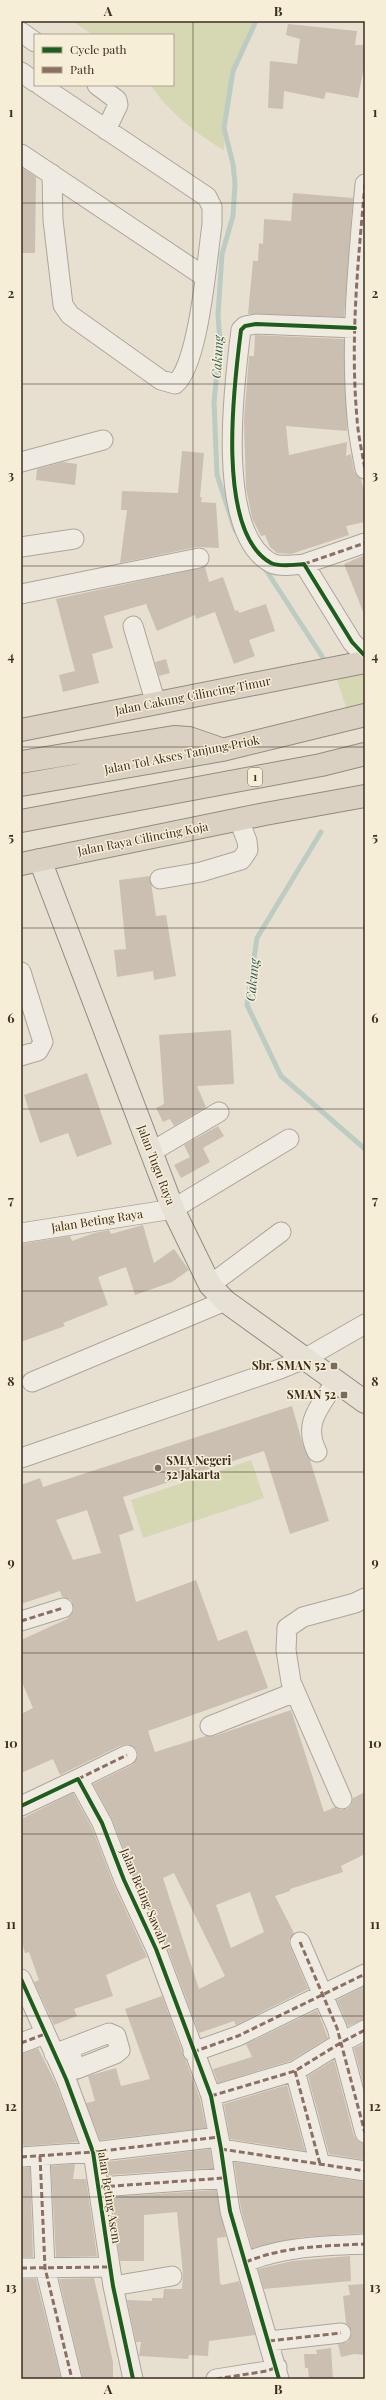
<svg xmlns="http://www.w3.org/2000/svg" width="386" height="2400" font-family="'Playfair Display',serif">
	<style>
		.green { fill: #d6d7b3 }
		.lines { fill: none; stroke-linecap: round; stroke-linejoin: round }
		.stream { stroke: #bcccc2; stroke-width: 5 }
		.building { fill: #cbbfb2; fill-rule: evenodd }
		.minor-casing { stroke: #ada599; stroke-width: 21 }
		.major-casing { stroke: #928b80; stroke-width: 24 }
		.highway-casing { stroke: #928b80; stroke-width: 24 }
		.minor { stroke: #efebe3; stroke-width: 19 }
		.major { stroke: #e6e1d4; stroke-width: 22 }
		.highway { stroke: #dad1c2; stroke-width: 22 }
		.quiet { stroke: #8d6e63; stroke-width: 3; stroke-dasharray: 6 3; stroke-linecap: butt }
		.cycleway-casing { stroke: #f7eed8; stroke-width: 6 }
		.cycleway { stroke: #1b5e20; stroke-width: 4 }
		.grid { fill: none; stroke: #3d2e20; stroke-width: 1; stroke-opacity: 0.55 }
		.poi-dot { fill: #786c5e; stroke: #f7eed8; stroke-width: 1.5 }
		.labels { text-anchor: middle; stroke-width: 3; stroke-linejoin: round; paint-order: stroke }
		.shield { fill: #f7eed8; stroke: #756857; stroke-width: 1 }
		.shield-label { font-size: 11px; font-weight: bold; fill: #3d2e20 }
		.street-label { font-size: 12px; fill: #3d2e20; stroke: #f7eed8 }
		.poi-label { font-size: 12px; font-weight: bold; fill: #3d2e20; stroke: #f7eed8; text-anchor: end }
		.water-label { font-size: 13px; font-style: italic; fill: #2f5d5a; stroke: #f7eed8 }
		.neatline { fill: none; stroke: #3d2e20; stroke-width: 1.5 }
		.grid-label { font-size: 13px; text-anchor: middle; font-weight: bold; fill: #3d2e20 }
	</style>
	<rect width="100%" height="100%" fill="#e7e0d1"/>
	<path class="green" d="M72,21H258L227,91L224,150C199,136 165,109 151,85H173V35H93Z
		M365,662V715L347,710L337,680L331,670Z
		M251,1460L264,1498L143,1538L131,1500Z"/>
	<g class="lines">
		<path class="stream" d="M239,535L235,530L217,475L214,402L220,342L218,315L222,254L233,216L235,184L233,164L224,128L233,71L256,21
			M264,567L327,664
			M321,832L257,938L247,1005L281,1076L365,1149"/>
	</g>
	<path class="building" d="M288,24L357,31L355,45H365L364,67L358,98L326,92L324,99L284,91L283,109L268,108L270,61L297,64L300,39L286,35Z
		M21,167L36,177L35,253H21Z
		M293,193L353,198L344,317L248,314L253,261H258L259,243L263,244L264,219L291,221Z
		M255,335L344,339L347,431L286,426L289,455L347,442L346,456L351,454L354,471L361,479L365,496V522L346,526L349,535L291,554L277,553L270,547L265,535L261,536L252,518L246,488L244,420L249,356H254Z
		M182,451L204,453L200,497H202L201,502L216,503L219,548L197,547L120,563L127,510H121L122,491L178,493Z
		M63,462L77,464L75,485L36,480L37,469Z
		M365,555V613L364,614L344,564Z
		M205,567L209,582L223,577L235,611L238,610L239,613L266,604L275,631L249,640L255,656L234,664L215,612L196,619L195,615L157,631L146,604L104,616L113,648L92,654L99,683L63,692L59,675L75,671L56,599Z
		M166,659L170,673L159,676L155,662Z
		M150,876L156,916L166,915L176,976L154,980L153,971L117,977L114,950L126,949L119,880Z
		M231,1030L234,1084L197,1086L206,1107L174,1126L170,1119L163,1122L156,1108L164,1104L159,1035Z
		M87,1073L112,1144L77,1157L68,1133L40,1143L24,1095Z
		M218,1126L224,1136L203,1148L210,1162L181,1178L174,1165L190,1157L184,1145Z
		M143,1225L154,1263L174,1249L189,1270L172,1282L135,1295L126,1267L98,1277L108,1305L63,1323L65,1326L21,1342V1244L70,1236L72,1241L94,1233L109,1230L111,1234Z
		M292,1406L303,1445L310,1460L329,1521L290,1534L264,1451L123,1497L134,1530L119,1535L136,1602L196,1580L218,1641L247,1630L268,1688L148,1731L155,1752L206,1736H214L291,1710L324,1812L335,1807L340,1810L347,1809L351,1805L353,1798L365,1792V1854L341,1866L343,1872L290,1889V1891L275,1896L294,1933L289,1940L290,1946L308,1989L236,2025L234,2021L199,2033L166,1944L134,1876L112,1819L93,1784L132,1765L138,1756L137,1750L128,1744L122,1745L60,1775L53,1759L21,1773V1714L33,1708L21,1680V1640L67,1619L74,1610L71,1600L62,1597L60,1591L21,1604V1485L40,1478L43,1487ZM87,1510L101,1553L73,1560L56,1520ZM174,1873L225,1976L199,1989L163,1878ZM250,1892L264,1932L231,1948L216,1905Z
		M73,1793L92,1828L114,1885L147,1957L106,1975L113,1996L74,2009L77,2016L54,2025L34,1982L39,1980L29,1952L25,1953L21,1939V1819Z
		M365,1986V2019L348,2026L337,2000Z
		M162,1996L200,2099L206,2128L100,2140L86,2103L95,2101L88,2076L116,2068L121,2086L150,2079L125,2009Z
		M317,2010L328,2038L290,2061L218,2083L213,2069L252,2057L246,2044Z
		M365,2043V2090L354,2048Z
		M38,2048L56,2084L78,2142L24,2146L21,2140V2054Z
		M334,2060L354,2136L358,2141L365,2144V2160L329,2154L308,2076Z
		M287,2085L305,2151L230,2139L224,2104Z
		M210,2149L213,2168L108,2175L106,2162Z
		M234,2162L365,2182V2233L303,2237L252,2248L241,2209Z
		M75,2164L73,2179H86L97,2256L56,2257L51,2166Z
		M30,2167L33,2257H21V2168Z
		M216,2190L226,2237L217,2238L220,2283L222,2285L239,2281L255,2335L209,2341L208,2356L189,2355L188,2359L139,2356L141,2342H136L127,2300L152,2301V2298H163L164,2289H182L183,2275L177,2212L144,2215V2261H120L111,2197Z
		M350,2256L351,2281L264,2289L258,2269L292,2261Z
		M94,2278L113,2362V2379H83L59,2279Z
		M21,2279H36L61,2379H21Z
		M365,2284V2355L354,2354L341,2357L338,2344L348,2342L352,2332L346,2323L343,2296L350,2295L348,2285Z
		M331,2348L333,2379H309L308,2368H305L304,2354H317L316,2350Z"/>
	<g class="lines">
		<g class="minor-casing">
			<path id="minor" d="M21,32L35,42
				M21,72L35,82
				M40,85L207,197L212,207V225C207,258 199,365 175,384L161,380L70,315L63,305L53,220L52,174
				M97,85L117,100L118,105L106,130
				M21,154L205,277
				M365,184C358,262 350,340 357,418C358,435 362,452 365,469
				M355,328L256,324L245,326L241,330C234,384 215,532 271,563C279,567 295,565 304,564L352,642L365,656
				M21,462L103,440
				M21,547L74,539
				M304,564L365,543
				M21,594L199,558
				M133,626L156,704
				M160,879L201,872L241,860L248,850L247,841L239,820
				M21,972L43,1042L38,1051L21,1056
				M151,1152L219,1112
				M21,1233L173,1209L289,1139
				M210,1285L281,1232
				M32,1382L225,1301
				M317,1452C302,1422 321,1406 336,1381
				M21,1458L280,1369L304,1359L365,1324
				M21,1621L63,1608
				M210,1726L295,1692
				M78,1779L127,1755
				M342,1799L291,1682L286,1650L287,1628L303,1617L355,1603L365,1598
				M21,1806L78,1779L102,1823L124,1880L156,1949L211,2096L221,2149L230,2211L279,2379
				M300,1942L337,2028L365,2133
				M21,1979L66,2079L93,2152L113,2286L133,2379
				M21,2043L45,2034
				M193,2052L238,2036L365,1974
				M54,2054L109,2033L116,2036L120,2050L115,2054L77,2069L75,2067L69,2049
				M295,2071L320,2164
				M211,2096L295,2071L342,2042L365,2030
				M221,2149L365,2171
				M40,2156L45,2268L72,2379
				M21,2157L93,2152L219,2137
				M100,2187L224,2178
				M246,2262C284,2246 325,2246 365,2244
				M21,2268L109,2267
				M113,2286L172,2276
				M269,2341L341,2333
				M216,2379L267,2371L277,2367"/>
		</g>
		<g class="major-casing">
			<path id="major" d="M40,860L173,1209L210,1285L225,1301L365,1402"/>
		</g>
		<g class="highway-casing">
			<path id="highway" d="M21,730L365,662
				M21,762L174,737L189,738L221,749
				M21,785L222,750L365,715
				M21,821L321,765L365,754
				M21,864L265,814L365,796"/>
		</g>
		<use href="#minor" class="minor"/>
		<use href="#major" class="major"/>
		<use href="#highway" class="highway"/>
		<path class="quiet" d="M365,184C358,262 350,340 357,418C358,435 362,452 365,469
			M304,564L365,543
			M21,1621L63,1608
			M78,1779L127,1755
			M300,1942L337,2028L365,2133
			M21,2043L45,2034
			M193,2052L238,2036L365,1974
			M295,2071L320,2164
			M211,2096L295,2071L342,2042L365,2030
			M221,2149L365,2171
			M40,2156L45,2268L72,2379
			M21,2157L93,2152L219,2137
			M100,2187L224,2178
			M246,2262C284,2246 325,2246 365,2244
			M21,2268L109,2267
			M269,2341L341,2333
			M216,2379L267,2371L277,2367"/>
		<g class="cycleway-casing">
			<path id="cycleway" d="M355,328L256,324L245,326L241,330C234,384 215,532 271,563C279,567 295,565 304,564L352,642L365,656
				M21,1806L78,1779L102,1823L124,1880L156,1949L211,2096L221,2149L230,2211L279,2379
				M21,1979L66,2079L93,2152L113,2286L133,2379"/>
		</g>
		<use href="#cycleway" class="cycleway"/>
	</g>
	<path class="grid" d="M193,21V2379M21,203H365M21,384H365M21,566H365M21,747H365M21,928H365M21,1109H365M21,1291H365M21,1472H365M21,1653H365M21,1834H365M21,2016H365M21,2197H365"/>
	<g class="poi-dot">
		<rect x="330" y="1362" width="8" height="8" rx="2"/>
		<rect x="340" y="1391" width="8" height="8" rx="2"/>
		<circle cx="158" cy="1468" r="4"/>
	</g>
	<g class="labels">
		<rect class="shield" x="248" y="768" width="14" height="18" rx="3"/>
		<g class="shield-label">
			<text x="255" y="781">1</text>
		</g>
		<g class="street-label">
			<text transform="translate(193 696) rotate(-11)" y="4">Jalan Cakung Cilincing Timur</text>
			<text transform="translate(182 755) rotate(-11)" y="4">Jalan Tol Akses Tanjung Priok</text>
			<text transform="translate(143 839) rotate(-11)" y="4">Jalan Raya Cilincing Koja</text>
			<text transform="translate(156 1165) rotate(69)" y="4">Jalan Tugu Raya</text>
			<text transform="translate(97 1221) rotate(-9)" y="4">Jalan Beting Raya</text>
			<text transform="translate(145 1899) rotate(67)" y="4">Jalan Beting Sawah I</text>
			<text transform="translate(109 2196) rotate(81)" y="4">Jalan Beting Asem</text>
		</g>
		<g class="poi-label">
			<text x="326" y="1370">Sbr. SMAN 52</text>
			<text x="336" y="1399">SMAN 52</text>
			<text x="166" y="1465" text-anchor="start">SMA Negeri<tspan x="166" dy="14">52 Jakarta</tspan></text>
		</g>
		<g class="water-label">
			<text transform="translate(217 357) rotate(-87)" y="5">Cakung</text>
			<text transform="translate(252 980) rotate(-84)" y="5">Cakung</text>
		</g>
	</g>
	<rect width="386" height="2400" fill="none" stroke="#f7eed8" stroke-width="44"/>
	<rect x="34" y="34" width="140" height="52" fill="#f7eed8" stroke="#ada18e"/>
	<rect x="42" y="47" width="20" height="6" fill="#1b5e20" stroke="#ada18e"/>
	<text x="70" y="54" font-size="12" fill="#3d2e20">Cycle path</text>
	<rect x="42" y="67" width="20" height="6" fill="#8d6e63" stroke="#ada18e"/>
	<text x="70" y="74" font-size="12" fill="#3d2e20">Path</text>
	<rect x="22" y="22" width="342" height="2356" class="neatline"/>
	<g class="grid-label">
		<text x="108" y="16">A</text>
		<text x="278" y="16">B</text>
		<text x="11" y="117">1</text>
		<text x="375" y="117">1</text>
		<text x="11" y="298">2</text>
		<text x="375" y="298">2</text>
		<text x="11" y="480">3</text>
		<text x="375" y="480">3</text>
		<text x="11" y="661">4</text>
		<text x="375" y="661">4</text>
		<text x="11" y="842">5</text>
		<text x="375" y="842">5</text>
		<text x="11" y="1023">6</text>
		<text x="375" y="1023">6</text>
		<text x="11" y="1205">7</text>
		<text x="375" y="1205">7</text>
		<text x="11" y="1386">8</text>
		<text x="375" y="1386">8</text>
		<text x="11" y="1567">9</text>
		<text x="375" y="1567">9</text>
		<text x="11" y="1748">10</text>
		<text x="375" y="1748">10</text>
		<text x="11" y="1929">11</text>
		<text x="375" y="1929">11</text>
		<text x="11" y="2111">12</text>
		<text x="375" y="2111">12</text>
		<text x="11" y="2292">13</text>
		<text x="375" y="2292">13</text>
		<text x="108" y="2394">A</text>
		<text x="278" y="2394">B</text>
	</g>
</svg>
